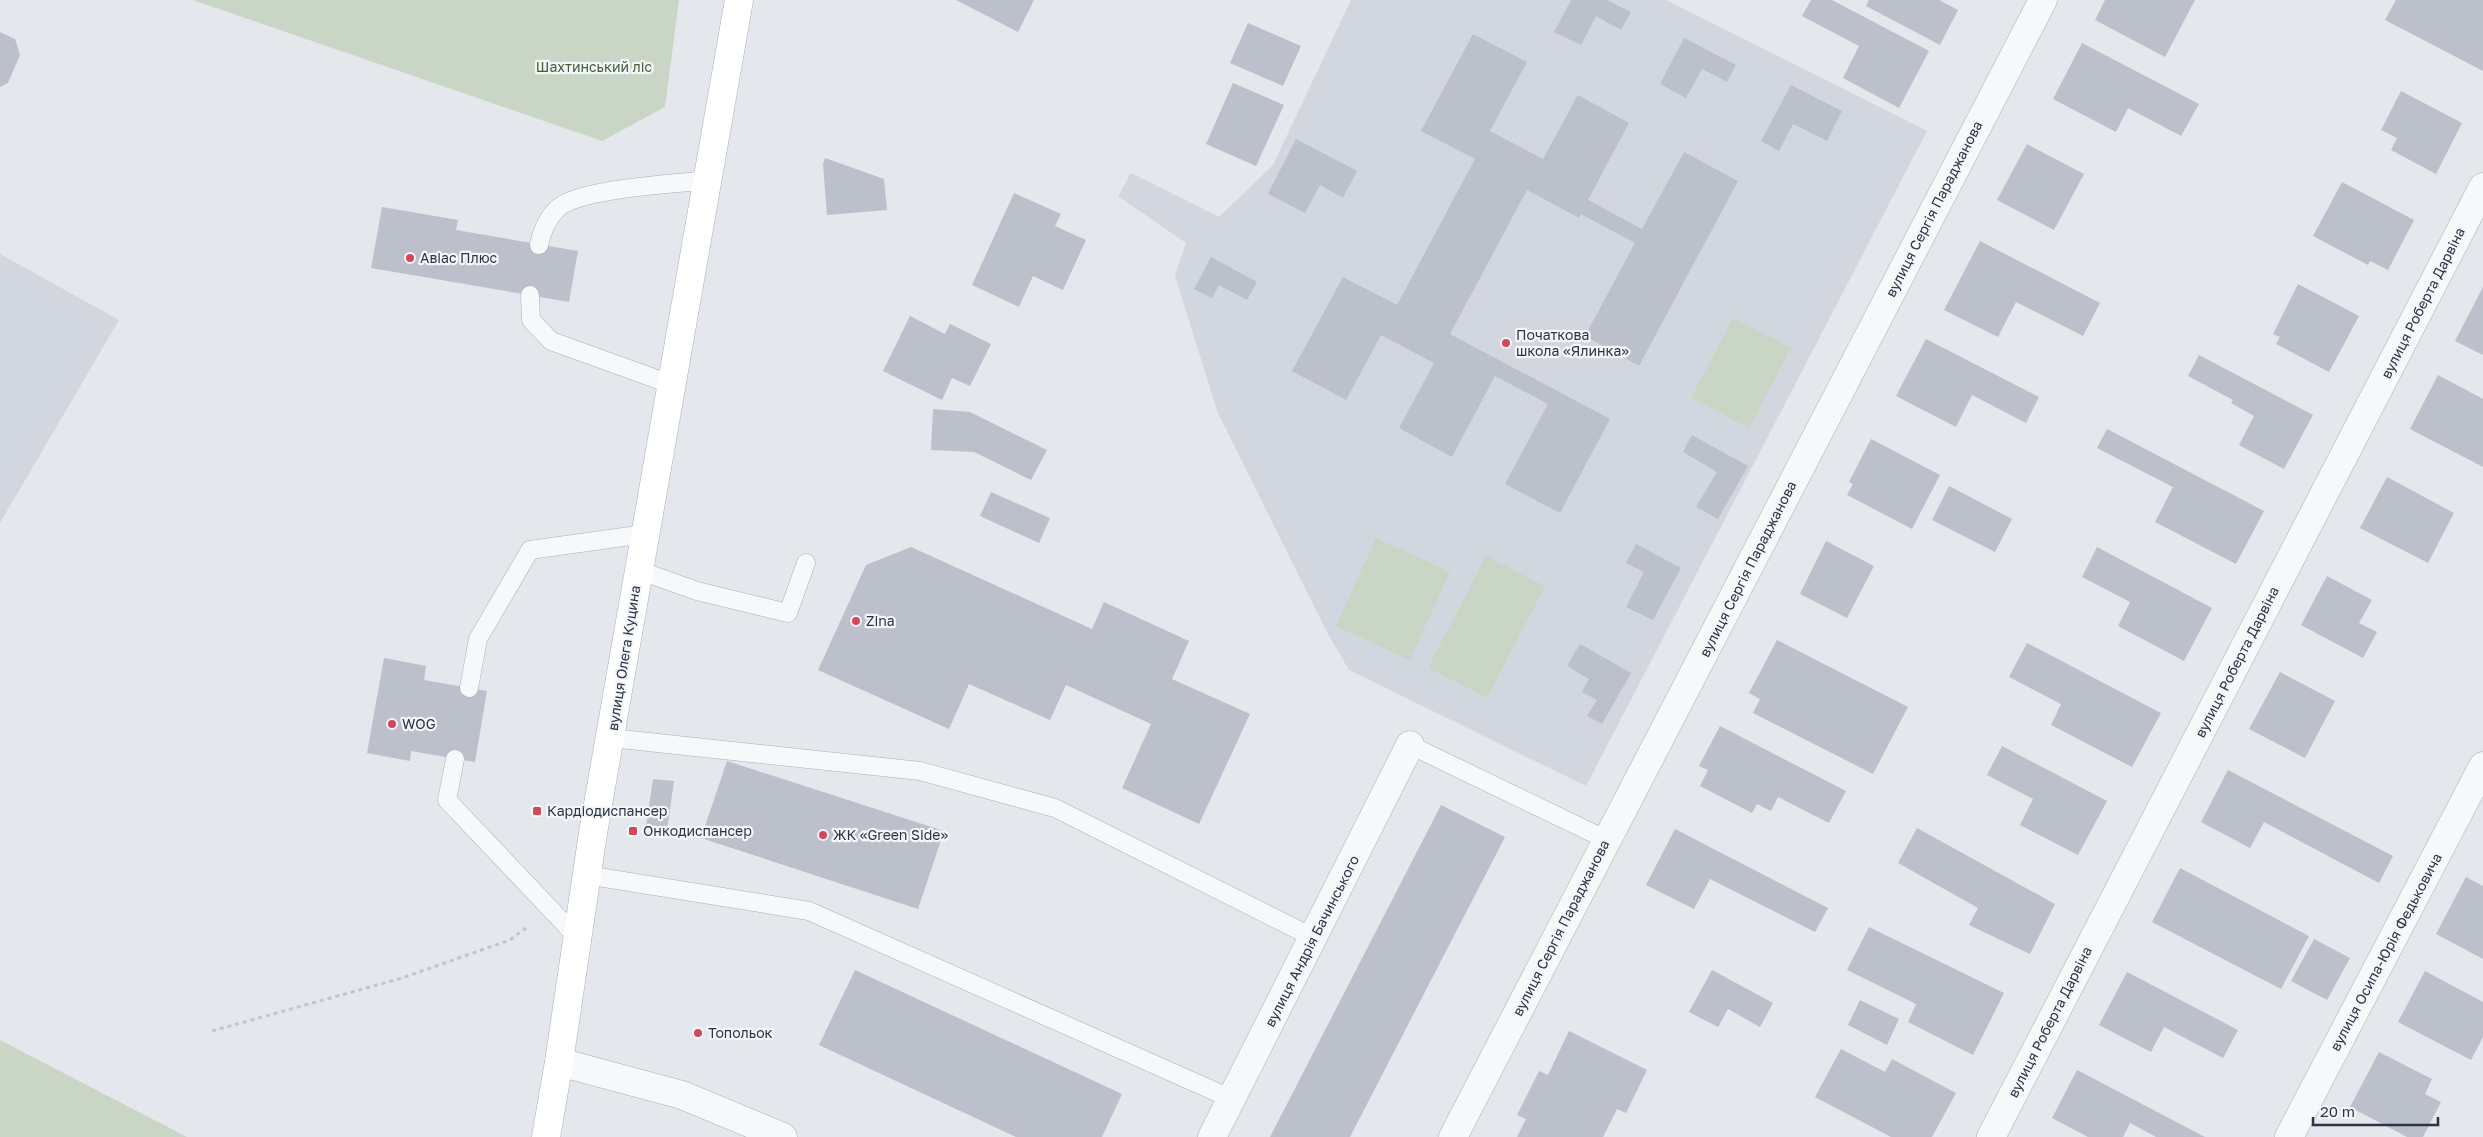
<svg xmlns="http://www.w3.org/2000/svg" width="2483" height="1137" font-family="'Golos Text',sans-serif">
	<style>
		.built { fill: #d2d6de }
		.green { fill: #c9d6c5 }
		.building { fill: #bbc0ca }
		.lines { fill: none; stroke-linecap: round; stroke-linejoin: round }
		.lane-casing { stroke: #a9aeb7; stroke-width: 19 }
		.street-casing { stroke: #a9aeb7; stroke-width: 29 }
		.secondary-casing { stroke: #a9aeb7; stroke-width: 29 }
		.path { stroke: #c2c5cb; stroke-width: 3; stroke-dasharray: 4 4; stroke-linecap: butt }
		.lane { stroke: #f7f8fa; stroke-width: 18 }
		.street { stroke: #f7f8fa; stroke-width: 28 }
		.secondary { stroke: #fff; stroke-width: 28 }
		.poi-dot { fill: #d1495b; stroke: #f4f6f9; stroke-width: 2 }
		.labels { text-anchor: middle; stroke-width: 4.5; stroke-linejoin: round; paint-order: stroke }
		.park-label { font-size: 14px; fill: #3f6138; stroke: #f4f6f9 }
		.street-label { font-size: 14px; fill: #2b3445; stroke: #f4f6f9 }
		.poi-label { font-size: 14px; fill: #2b3445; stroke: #f4f6f9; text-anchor: start }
	</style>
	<rect width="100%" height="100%" fill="#e4e7ec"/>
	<path class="built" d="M1351,0H1666L1927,131L1586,786L1349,670L1328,634L1217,411L1175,275L1186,243L1118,196L1131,173L1219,217L1273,165Z
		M0,254L119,320L0,523Z"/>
	<path class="green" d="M193,0H679L665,107L602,141Z
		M1733,318L1791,348L1749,428L1691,398Z
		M1376,538L1450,572L1410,660L1336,626Z
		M1486,556L1545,586L1487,698L1428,668Z
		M0,1040L187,1137H0Z"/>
	<path class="building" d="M956,0H1034L1018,32Z
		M1571,0H1607L1631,12L1621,30L1596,16L1581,45L1554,32Z
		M1811,0H1832L1929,51L1899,108L1843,78L1859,46L1802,16Z
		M1869,0H1939L1958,10L1940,45L1866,6Z
		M2105,0H2195L2165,57L2095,20Z
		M2396,0H2483V71L2385,20Z
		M1248,23L1301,46L1283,86L1230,63Z
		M0,32L15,39L20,55L8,83L0,87Z
		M1473,34L1527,62L1490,131L1543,159L1578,95L1629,123L1588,200L1642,229L1684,152L1738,181L1639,366L1585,336L1635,243L1581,214L1579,218L1527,190L1450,334L1610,419L1560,513L1505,484L1548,404L1495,376L1452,457L1399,428L1434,363L1381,335L1346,400L1292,371L1343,277L1397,305L1475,159L1421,131Z
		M1684,38L1736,65L1727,82L1702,69L1686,98L1660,84Z
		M2082,43L2199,104L2181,136L2128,108L2116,132L2053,99Z
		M1233,83L1284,105L1256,166L1206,144Z
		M1791,85L1842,111L1827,141L1793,124L1779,151L1761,141Z
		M2401,91L2462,123L2436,174L2391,150L2397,138L2381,130Z
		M1296,139L1357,171L1343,198L1320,185L1305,213L1268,194Z
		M2027,144L2084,174L2054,230L1997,200Z
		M825,158L884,179L887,210L827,215L823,164Z
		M2342,182L2414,220L2388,270L2370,261L2368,265L2313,236Z
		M1014,193L1061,214L1055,226L1086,240L1063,290L1033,276L1019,307L972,285Z
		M382,207L458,220L456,230L578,251L569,302L371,268Z
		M1980,241L2100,303L2083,336L2016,302L1998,337L1944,310Z
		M1211,257L1257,282L1247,300L1219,285L1212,298L1194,289Z
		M2298,284L2359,316L2329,372L2276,344L2280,337L2273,334Z
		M2483,287V355L2455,341Z
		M910,316L945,334L950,324L991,344L970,386L952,378L942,400L883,371Z
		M1926,339L2039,397L2026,423L1972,395L1956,427L1896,396Z
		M2199,355L2313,415L2284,469L2239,445L2254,416L2231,403L2233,400L2188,376Z
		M2438,375L2483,399V467L2410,429Z
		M933,409L970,412L1047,450L1031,480L974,452L931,450Z
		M2107,429L2264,511L2236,564L2155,522L2173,487L2097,448Z
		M1692,435L1748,466L1718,519L1696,507L1717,472L1683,452Z
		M1871,439L1940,475L1912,529L1847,495L1853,484L1849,482Z
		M2387,477L2454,513L2428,563L2360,528Z
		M1949,486L2012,519L1995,552L1932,520Z
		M991,492L1050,518L1039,543L980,516Z
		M1826,541L1874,566L1847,618L1800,594Z
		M1636,544L1681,568L1653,620L1626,607L1644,572L1626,563Z
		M911,547L1092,629L1104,602L1189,641L1172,679L1250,714L1199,824L1122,788L1151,724L1066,685L1050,720L969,684L949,729L818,670L866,565Z
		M2097,547L2212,608L2184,661L2118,626L2130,602L2082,577Z
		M2327,576L2372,600L2359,623L2377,632L2363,658L2301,625Z
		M1777,640L1908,707L1873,774L1753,713L1760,699L1749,693Z
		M2027,643L2161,713L2132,767L2051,725L2061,704L2009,677Z
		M1580,644L1631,673L1602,724L1587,716L1597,700L1582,692L1589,679L1567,666Z
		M384,658L426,666L424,680L487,691L475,762L411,751L410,761L367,753Z
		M2280,672L2335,701L2305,758L2249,729Z
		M1720,726L1846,791L1829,823L1778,797L1771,811L1757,804L1752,813L1700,786L1708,770L1699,766Z
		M2002,746L2107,801L2078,855L2020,825L2033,799L1987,775Z
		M727,761L944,831L918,909L701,838Z
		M2228,770L2393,856L2379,883L2264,822L2250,848L2201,822Z
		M653,779L674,781L667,830L646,827Z
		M1441,805L1505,837L1350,1137H1270Z
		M1917,828L2055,904L2030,954L1969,925L1978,908L1898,863Z
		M1675,829L1828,908L1815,932L1710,879L1694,909L1646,885Z
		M2180,868L2309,936L2281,989L2152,922Z
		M2466,877L2483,886V959L2436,934Z
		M1869,927L2004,993L1973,1055L1908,1022L1916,1004L1847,970Z
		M2314,939L2350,958L2327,1000L2291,981Z
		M855,970L1122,1094L1102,1137H1016L819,1045Z
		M1712,970L1773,1003L1760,1027L1728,1009L1718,1027L1689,1012Z
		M2425,971L2483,1002V1037L2471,1060L2398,1022Z
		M2127,972L2238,1030L2223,1058L2164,1027L2151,1052L2099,1025Z
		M1860,1000L1899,1019L1887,1045L1848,1025Z
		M1569,1031L1647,1070L1626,1113L1617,1109L1603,1137H1517L1526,1119L1517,1115L1539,1071L1548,1075Z
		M1841,1049L1885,1072L1892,1059L1956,1093L1932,1137H1891L1815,1097Z
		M2379,1052L2432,1079L2425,1094L2441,1102L2423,1137H2407L2350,1107Z
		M2077,1070L2205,1137H2156L2130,1123L2123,1137H2088L2052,1118Z"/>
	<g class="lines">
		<g class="lane-casing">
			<path id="lane" d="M539,245C542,231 547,218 558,208C581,188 676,184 709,180
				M530,295L531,320L551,341L673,385
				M638,570L697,591L788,613L806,563
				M469,688L478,639L530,550L645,534
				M611,738L920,771L1055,808L1314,938
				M1410,745L1607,840
				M455,759L447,800L577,937
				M586,875L809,911L1232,1099"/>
		</g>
		<g class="street-casing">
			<path id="street" d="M559,1062L682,1095L783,1137
				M1212,1137L1410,745
				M1453,1137L2043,0
				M1991,1137L2483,187
				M2289,1137L2483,766"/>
		</g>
		<g class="secondary-casing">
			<path id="secondary" d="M546,1137L559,1062L593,833L739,0"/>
		</g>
		<path class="path" d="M212,1031L402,978L510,940L526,928"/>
		<use href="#lane" class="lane"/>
		<use href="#street" class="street"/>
		<use href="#secondary" class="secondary"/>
	</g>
	<g class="poi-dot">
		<circle cx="410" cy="258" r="5"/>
		<circle cx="1506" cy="343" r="5"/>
		<circle cx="856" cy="621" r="5"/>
		<circle cx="392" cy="724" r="5"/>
		<rect x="532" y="806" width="10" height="10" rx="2.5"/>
		<rect x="628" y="826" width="10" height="10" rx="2.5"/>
		<circle cx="823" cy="835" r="5"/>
		<circle cx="698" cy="1033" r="5"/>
	</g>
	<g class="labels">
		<g class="park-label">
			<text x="594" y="72">Шахтинський ліс</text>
		</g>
		<g class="street-label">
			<text transform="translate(1934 209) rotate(-63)" y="5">вулиця Сергія Параджанова</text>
			<text transform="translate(2423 303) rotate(-63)" y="5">вулиця Роберта Дарвіна</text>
			<text transform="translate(1748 569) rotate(-63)" y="5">вулиця Сергія Параджанова</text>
			<text transform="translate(624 658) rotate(-81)" y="5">вулиця Олега Куцина</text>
			<text transform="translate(2237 662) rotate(-63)" y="5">вулиця Роберта Дарвіна</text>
			<text transform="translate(1561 928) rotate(-63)" y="5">вулиця Сергія Параджанова</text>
			<text transform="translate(1312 941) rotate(-63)" y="5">вулиця Андрія Бачинського</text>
			<text transform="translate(2386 952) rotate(-62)" y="5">вулиця Осипа-Юрія Федьковича</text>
			<text transform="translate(2050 1022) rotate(-63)" y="5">вулиця Роберта Дарвіна</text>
		</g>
		<g class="poi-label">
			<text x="420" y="263">Авіас Плюс</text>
			<text x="1516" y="340">Початкова<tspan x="1516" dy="16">школа «Ялинка»</tspan></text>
			<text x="866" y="626">Zina</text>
			<text x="402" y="729">WOG</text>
			<text x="547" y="816">Кардіодиспансер</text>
			<text x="643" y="836">Онкодиспансер</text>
			<text x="833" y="840">ЖК «Green Side»</text>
			<text x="708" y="1038">Топольок</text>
		</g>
	</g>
	<path d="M2313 1117v8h125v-8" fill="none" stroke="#2b3445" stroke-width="2.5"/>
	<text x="2320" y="1117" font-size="15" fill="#2b3445" stroke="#f4f6f9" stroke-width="4" paint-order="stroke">20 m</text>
</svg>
